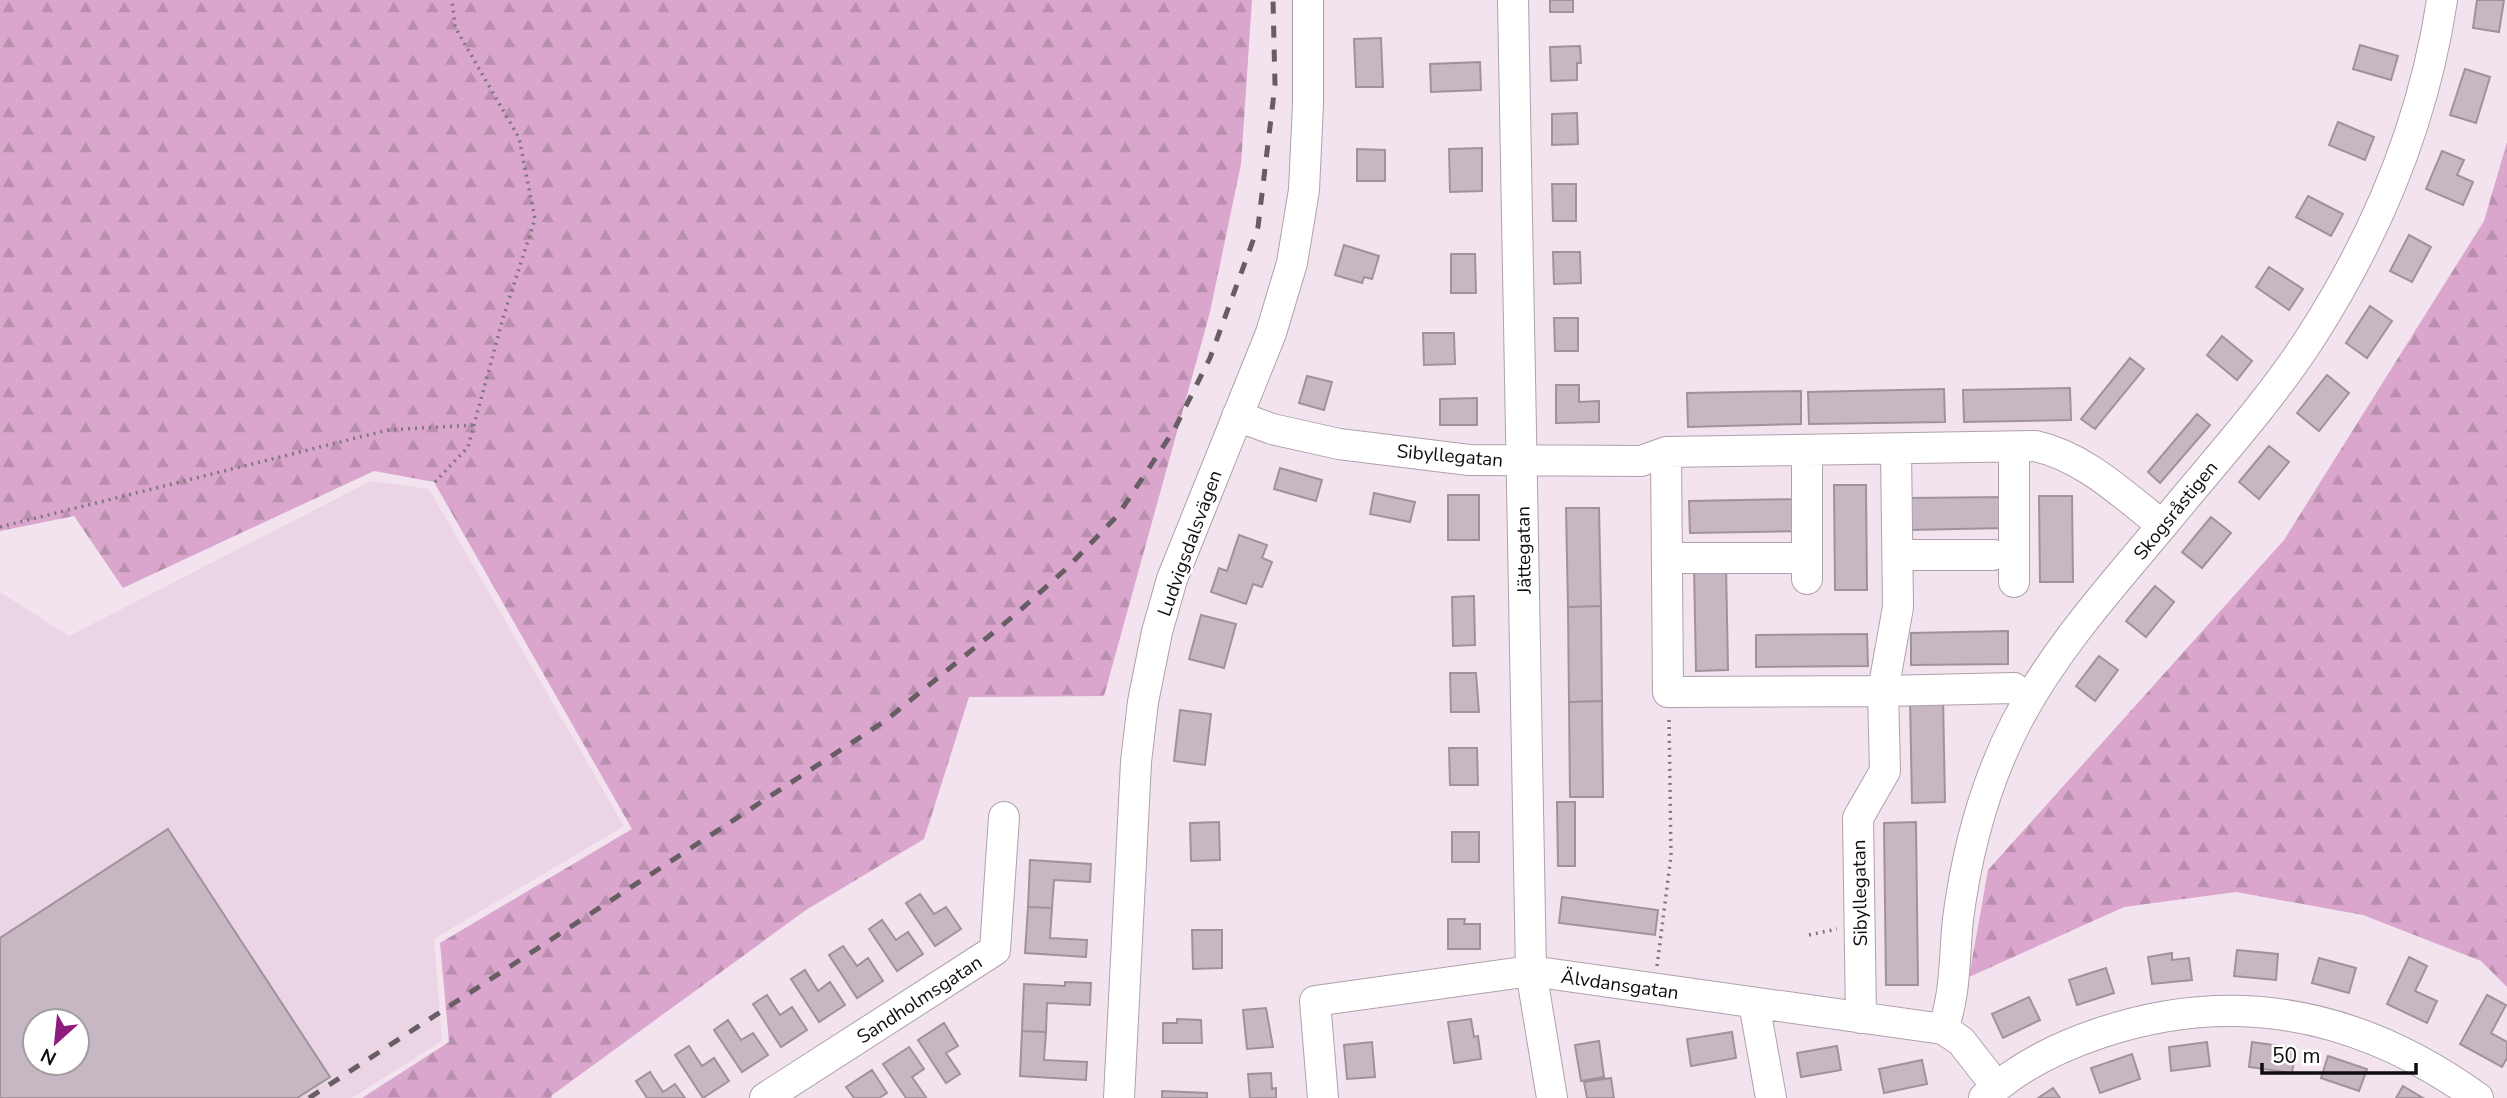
<svg xmlns="http://www.w3.org/2000/svg" width="2507" height="1098" font-family="'Nunito Sans',sans-serif">
	<style>
		.built { fill: #ebd5e5; fill-rule: evenodd }
		.forest { fill: url(#forest-firs) }
		.building { fill: #c6b7c2; stroke: #a0929c; stroke-width: 2; fill-rule: evenodd }
		.lines { fill: none; stroke-linecap: round; stroke-linejoin: round }
		.minor-casing { stroke: #afa1ab; stroke-width: 32 }
		.path { stroke: #80767d; stroke-width: 3.5; stroke-dasharray: 2 5; stroke-linecap: butt }
		.minor { stroke: #fff; stroke-width: 30 }
		.rail { stroke: #675e64; stroke-width: 5; stroke-dasharray: 12 12; stroke-linecap: butt }
		.labels { text-anchor: middle; stroke-width: 5; stroke-linejoin: round; paint-order: stroke }
		.street-label { font-size: 19px; fill: #110c10; stroke: #fff }
	</style>
	<defs>
		<pattern id="forest-firs" width="22" height="20" patternUnits="userSpaceOnUse" patternTransform="scale(1.75)"><rect width="22" height="20" fill="#daa6cd"/><path d="M5 1l3.5 6h-7zM16 11l3.5 6h-7z" fill="#ba8eaf"/></pattern>
	</defs>
	<rect width="100%" height="100%" fill="#f2e3ee"/>
	<path class="built" d="M371,481L429,489L624,826L434,939L442,1041L352,1098H0V592L69,636ZM35,1021H77V1063H35Z"/>
	<path class="forest" d="M0,0H1252L1241,164L1210,312L1104,696L969,697L924,839L806,910L551,1096L552,1098H362L449,1042L440,943L632,829L434,482L374,471L123,588L74,516L0,531Z
		M2507,142V987L2481,961L2363,915L2236,892L2124,907L1969,977L1988,870L2284,540L2484,221Z"/>
	<path class="building" d="M1550,0H1573V12H1550Z
		M2477,0H2504L2499,32L2473,28Z
		M1381,38L1383,87H1356L1354,39Z
		M2360,45L2398,56L2391,80L2353,69Z
		M1580,46L1581,63H1577V80L1551,81L1550,47Z
		M1480,62L1481,90L1431,92L1430,64Z
		M2465,69L2490,77L2476,123L2450,115Z
		M1577,113L1578,144L1552,145V114Z
		M2338,122L2374,137L2365,160L2329,145Z
		M1482,148V191L1450,192L1449,149Z
		M1357,149L1385,150V181H1357Z
		M2442,151L2464,160L2457,175L2473,182L2463,205L2426,189Z
		M1552,184H1576V221H1553Z
		M2308,196L2343,214L2331,236L2296,217Z
		M2409,235L2431,247L2412,282L2390,271Z
		M1344,245L1379,256L1372,279L1364,277L1362,283L1335,275Z
		M1553,252H1580L1581,283L1554,284Z
		M1451,254H1475L1476,293H1451Z
		M2269,267L2303,289L2289,310L2256,287Z
		M2370,306L2392,321L2367,358L2346,343Z
		M1554,318H1578V351H1555Z
		M1423,333H1454L1455,364L1424,365Z
		M2222,336L2252,361L2237,380L2207,355Z
		M2130,358L2144,369L2095,429L2081,419Z
		M2327,375L2349,393L2319,431L2297,413Z
		M1307,376L1332,382L1324,410L1299,403Z
		M1556,385H1579V402L1599,401V422L1556,423Z
		M2070,388L2071,420L1964,422L1963,390Z
		M1944,389L1945,422L1809,424L1808,392Z
		M1801,391V424L1688,427L1687,393Z
		M1477,398V425H1440V399Z
		M2197,414L2210,425L2160,483L2148,472Z
		M2269,446L2289,462L2259,499L2239,482Z
		M1280,468L1322,480L1316,501L1274,489Z
		M1834,485H1866L1867,590H1835Z
		M1374,493L1415,502L1410,522L1370,514Z
		M1448,495H1479V540H1448Z
		M2039,496H2072L2073,582H2040Z
		M2006,497V528L1909,530L1908,498Z
		M1800,499L1801,531L1690,533L1689,501Z
		M1566,508H1599L1601,606L1568,607Z
		M2211,517L2231,533L2202,568L2182,552Z
		M1239,535L1267,545L1262,558L1272,562L1262,587L1253,584L1246,604L1211,592L1219,568L1227,571Z
		M1694,566H1726L1728,670L1696,671Z
		M2155,586L2174,602L2146,637L2126,621Z
		M1474,596L1475,645L1453,646L1452,597Z
		M1601,606L1602,701L1569,702L1568,607Z
		M1201,615L1236,624L1224,668L1189,659Z
		M2008,631V664L1911,665V633Z
		M1867,634L1868,666L1756,667V635Z
		M2099,656L2118,670L2095,701L2076,686Z
		M1450,673H1476L1479,712H1451Z
		M1910,698H1943L1945,802L1912,803Z
		M1602,701L1603,797H1570L1569,702Z
		M1180,710L1211,714L1205,765L1174,761Z
		M1449,748H1477L1478,785H1450Z
		M1557,802H1575V866H1558Z
		M1219,822L1220,860L1191,861L1190,823Z
		M1916,822L1918,985H1886L1884,823Z
		M168,829L330,1077L297,1098H0V938ZM35,1021H77V1063H35Z
		M1452,832H1479V862H1452Z
		M1030,860L1091,864L1090,882L1054,880L1052,908L1028,907Z
		M920,894L934,914L946,907L961,929L935,946L906,903Z
		M1562,897L1658,910L1655,935L1559,923Z
		M1028,907L1052,908L1050,938L1087,940L1086,957L1025,953Z
		M1448,919H1465L1464,924H1480V949H1448Z
		M882,920L896,940L908,932L923,954L897,971L869,929Z
		M1192,930H1222V968L1193,969Z
		M843,946L857,966L868,958L883,981L857,998L829,955Z
		M2237,950L2278,954L2276,980L2234,976Z
		M2172,953V960L2189,958L2192,980L2152,984L2148,957Z
		M2409,957L2427,966L2415,991L2437,1001L2427,1023L2387,1004Z
		M2319,958L2356,968L2349,993L2312,983Z
		M2106,968L2114,993L2077,1005L2069,980Z
		M805,970L818,991L830,982L845,1005L819,1022L791,979Z
		M1065,982L1091,983L1090,1005L1047,1003L1046,1032L1022,1031L1024,984L1065,986Z
		M767,995L780,1015L792,1007L807,1030L781,1047L753,1004Z
		M2487,995L2506,1005L2491,1033L2507,1042V1058L2502,1067L2460,1044Z
		M2029,997L2040,1020L2003,1038L1992,1014Z
		M1266,1008L1273,1047L1247,1049L1243,1010Z
		M1177,1019L1201,1020L1202,1043H1163V1023H1177Z
		M1471,1019L1474,1037L1478,1036L1481,1059L1454,1063L1448,1022Z
		M728,1020L741,1040L753,1033L768,1055L742,1072L714,1030Z
		M944,1023L958,1046L946,1053L960,1074L946,1083L918,1040Z
		M1022,1031L1046,1032L1044,1060L1087,1062L1086,1080L1020,1076Z
		M1732,1032L1736,1058L1691,1066L1687,1039Z
		M1599,1041L1604,1077L1581,1081L1575,1045Z
		M1372,1042L1375,1077L1347,1079L1344,1045Z
		M2207,1042L2210,1066L2171,1071L2169,1047Z
		M2252,1042L2296,1048L2292,1073L2249,1067Z
		M689,1046L702,1066L714,1058L729,1081L703,1098L675,1055Z
		M1837,1046L1841,1070L1801,1077L1797,1053Z
		M909,1047L924,1069L912,1077L926,1097L924,1098H906L883,1064Z
		M2132,1054L2140,1079L2100,1093L2091,1068Z
		M2328,1056L2367,1069L2359,1091L2321,1078Z
		M1922,1060L1927,1084L1884,1093L1879,1069Z
		M872,1070L887,1093L879,1098H854L846,1087Z
		M650,1072L663,1092L675,1084L685,1098H647L636,1081Z
		M1271,1073L1272,1089L1276,1088V1098H1250L1248,1074Z
		M1611,1078L1614,1098H1587L1584,1082Z
		M2403,1086L2423,1098H2396Z
		M2053,1088L2060,1098H2038Z
		M1162,1091L1207,1093V1098H1162Z"/>
	<g class="lines">
		<g class="minor-casing">
			<path id="minor" d="M1513,0L1531,971L1552,1098
				M1237,416L1272,429L1339,444L1469,460L1641,461L1666,452L2035,446C2085,457 2123,495 2162,525
				M1807,450V579
				M1666,452L1668,692L1883,691L1898,607L1896,449
				M1898,555H1993
				M1667,558H1807
				M2014,582V447
				M1754,1003L1771,1098
				M1861,1018L1858,818L1885,771L1883,691L2014,688
				M1943,1029C1956,993 1954,957 1958,919C1967,850 1984,785 2016,723C2055,648 2112,586 2166,521C2215,461 2269,402 2311,337C2377,234 2424,121 2442,0
				M765,1098L995,950L1004,817
				M1119,1098L1136,762L1143,702L1157,632L1172,579L1271,333L1292,263L1304,190L1308,104V0
				M1323,1098L1315,1001L1531,971L1943,1029L1961,1041L1997,1087
				M1984,1098C2017,1067 2058,1047 2100,1033C2237,987 2363,1015 2478,1098"/>
		</g>
		<path class="path" d="M435,482L468,447L503,318L535,219L519,138L455,27L452,0
			M0,527L388,430L475,425
			M1809,935L1837,929
			M1657,966L1671,856L1669,715"/>
		<use href="#minor" class="minor"/>
		<path class="rail" d="M309,1098L885,721L1016,614L1067,568L1118,515L1174,430L1210,358L1258,227L1275,85L1273,0"/>
	</g>
	<g class="labels">
		<g class="street-label">
			<text transform="translate(1450 455) rotate(5)" y="7">Sibyllegatan</text>
			<text transform="translate(2175 510) rotate(-51)" y="7">Skogsråstigen</text>
			<text transform="translate(1189 543) rotate(-70)" y="7">Ludvigsdalsvägen</text>
			<text transform="translate(1523 550) rotate(-91)" y="7">Jättegatan</text>
			<text transform="translate(1859 893) rotate(-91)" y="7">Sibyllegatan</text>
			<text transform="translate(1620 984) rotate(8)" y="7">Älvdansgatan</text>
			<text transform="translate(919 999) rotate(-33)" y="7">Sandholmsgatan</text>
		</g>
	</g>
	<g transform="translate(56 1042) rotate(207)"><circle r="33" fill="#ffffff" stroke="#a09e9f" stroke-width="2"/>
	<path d="M0-5L12 26L0 18L-12 26Z" fill="#8e1c7d"/>
	<text y="-10" font-size="19" font-weight="bold" text-anchor="middle" fill="#110c10">N</text>
	</g>
	<path d="M2262 1063v10h154v-10" fill="none" stroke="#110c10" stroke-width="3.5"/>
	<text x="2272" y="1063" font-size="21" fill="#110c10" stroke="#ffffff" stroke-width="5" paint-order="stroke">50 m</text>
</svg>
